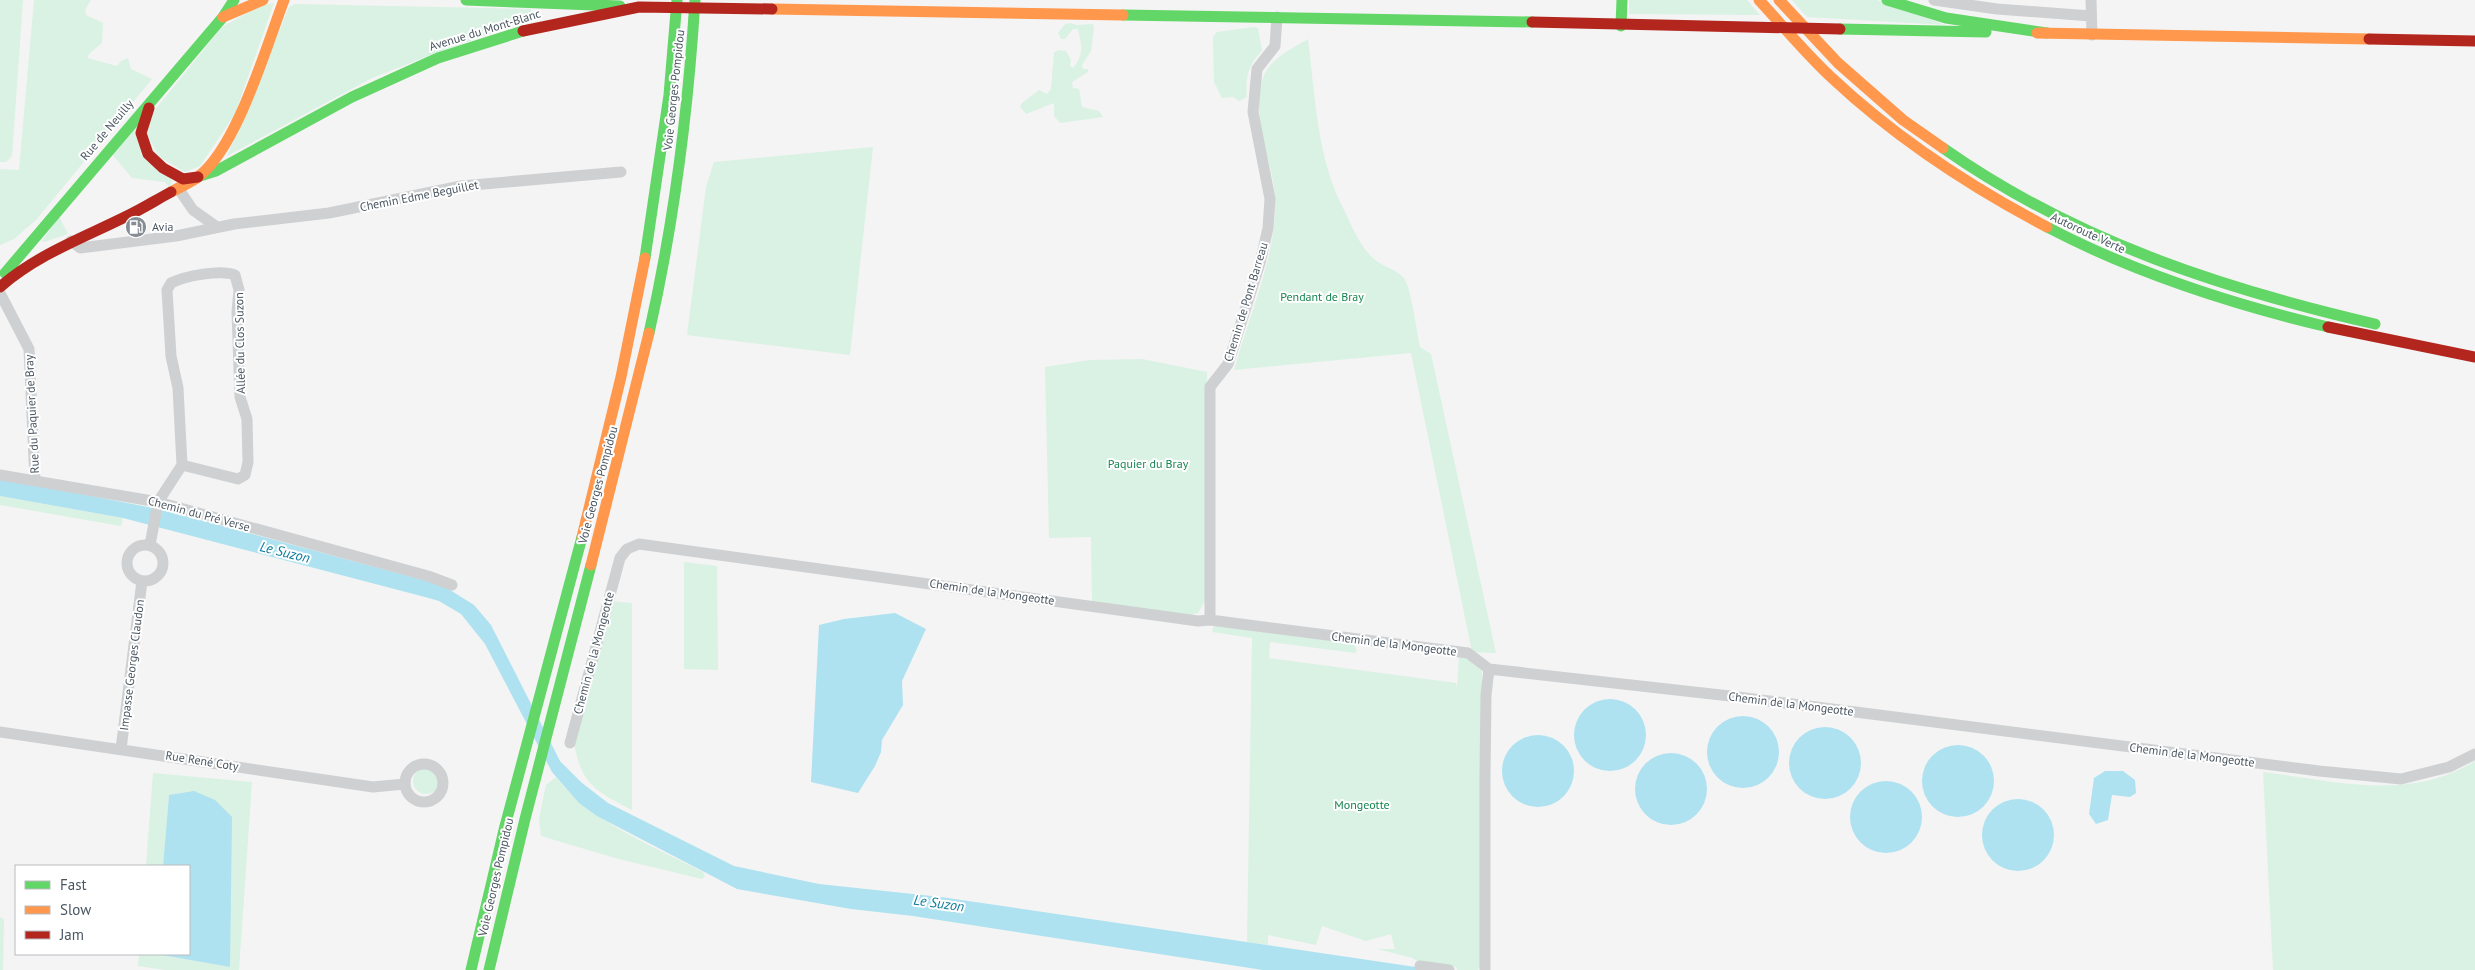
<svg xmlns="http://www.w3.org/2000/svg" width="2475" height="970" font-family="'PT Sans',sans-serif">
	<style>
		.green { fill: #d9f2e3 }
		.water { fill: #aee2f0 }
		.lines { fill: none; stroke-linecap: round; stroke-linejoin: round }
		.street { stroke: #ced0d2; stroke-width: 11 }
		.fast { stroke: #63d668; stroke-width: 11 }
		.slow { stroke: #ff974d; stroke-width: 11 }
		.jam { stroke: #b3261e; stroke-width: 11 }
		.labels { text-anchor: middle; stroke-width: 4; stroke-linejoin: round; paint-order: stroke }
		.street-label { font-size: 12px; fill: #4a5661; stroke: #fff }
		.poi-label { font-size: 12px; fill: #4a5661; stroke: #fff; text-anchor: start }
		.park-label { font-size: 12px; fill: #17864f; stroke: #fff }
		.water-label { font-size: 14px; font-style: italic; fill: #0c7c9b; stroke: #fff }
	</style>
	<rect width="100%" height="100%" fill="#f4f4f4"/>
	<path class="green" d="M0,0H23L12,156L6,162H0Z
		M34,0H91L85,10L86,15L103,23L102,43L90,53L87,58L117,66L121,61L128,58L131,69L152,79L36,220L14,239L0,245V169L19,170Z
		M1629,0H1747L1760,15L1629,14Z
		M1792,0H1877L1946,25L1807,17Z
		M274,3L235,114L200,166L185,172L159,157L146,132L154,111L222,27L260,6Z
		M295,4L530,9L535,14L530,20L441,51L372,78L227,156L289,7Z
		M1070,23L1077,25L1093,24L1094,28L1091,51L1082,65L1083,69H1088V72L1072,82L1073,88L1079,89L1082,107L1099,111L1103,117L1060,123L1054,116V103L1026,114L1020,107L1022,103L1039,90L1047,94L1051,89L1054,52L1060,50L1066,51L1071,60L1070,66L1073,68C1085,54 1081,44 1078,29H1073L1065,39H1061L1058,33L1065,24Z
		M1254,27L1258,28L1262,51C1248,64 1245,79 1247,97L1239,101L1233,97L1222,98L1214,82L1213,37L1217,32Z
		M1308,39C1315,95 1317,159 1344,210C1352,226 1360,247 1374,259C1382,266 1395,269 1403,277C1411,285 1417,334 1420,347L1431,354L1496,653L1472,652L1411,353L1234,370C1248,319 1277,254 1275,201C1274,161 1249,118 1263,78C1269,59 1293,48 1308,39Z
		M138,123L172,181L169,188L165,182L132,178L112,154Z
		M873,147L850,355L687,335L706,187L714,162Z
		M59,216L68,234L44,242L42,241Z
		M1142,359L1207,372L1205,601L1198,613L1189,615L1092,602L1091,537L1049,538L1045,367L1090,360Z
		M0,496L123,518L121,526L0,505Z
		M684,562L717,566L718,670L684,669Z
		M611,601L632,603V810C596,791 582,786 574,743Z
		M1214,625L1354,644L1357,651L1355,653L1270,642L1269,658L1456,683L1457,688L1459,656L1471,660L1482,671V965L1478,970H1457L1456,967L1418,962L1413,958L1377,949H1395L1391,934L1366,941L1322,926L1316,945L1268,935V945L1247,942L1252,638L1212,632Z
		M2475,761V970H2273L2263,772C2335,781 2409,802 2475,761Z
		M413 781a13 13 0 1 1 26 0a13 13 0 1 1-26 0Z
		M153,773L252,782L239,970H165L138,966L139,954H156L230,967L169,795L163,866H146Z
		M556,777C593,823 651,845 703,872L705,876L702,879L615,858L541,836L539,819L546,785Z
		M0,917L4,919L3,970H0Z"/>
	<path class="water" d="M0,478L163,510L442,585L474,605L491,625L560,761L582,783L608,803L734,866L819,884L941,897L1436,970H1263L913,916L851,909L737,889L597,816L579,803L552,772L485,644L461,614L439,601L425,597L123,518L0,496Z
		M895,613L926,629L902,681L903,705L882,740L881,752L875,766L858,793L811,782L819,625L844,619Z
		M1574 735a36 36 0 1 1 72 0a36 36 0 1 1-72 0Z
		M1707 752a36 36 0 1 1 72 0a36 36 0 1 1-72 0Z
		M1789 763a36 36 0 1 1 72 0a36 36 0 1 1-72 0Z
		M1502 771a36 36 0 1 1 72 0a36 36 0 1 1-72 0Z
		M1922 781a36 36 0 1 1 72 0a36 36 0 1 1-72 0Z
		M1635 789a36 36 0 1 1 72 0a36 36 0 1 1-72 0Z
		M2105,771H2123L2135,780L2136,793L2130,797L2112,795L2108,820L2096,824L2089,814L2094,778Z
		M1850 817a36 36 0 1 1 72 0a36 36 0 1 1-72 0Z
		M194,791L215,800L232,817L230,967L156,954H189V866H163L169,795Z
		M1982 835a36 36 0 1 1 72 0a36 36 0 1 1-72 0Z"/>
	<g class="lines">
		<path class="street" d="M1934,0L1997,9L2091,16
			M2091,0L2092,35
			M178,188L193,210L217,227
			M71,241L80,248L176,236L234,224L329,213L461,186L621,172
			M0,293L29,349L35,481
			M0,475L158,502L428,576L452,585
			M127 563a18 18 0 1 1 36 0a18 18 0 1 1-36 0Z
			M150,545L158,502L182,465L178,388L171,356L167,290L171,283C185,276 221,269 235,275L239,290L237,312L240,397L247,419L248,462L245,475L238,479L182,465
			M1210,620V387L1228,364L1260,263L1268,228L1270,199L1253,112L1257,69L1275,46L1277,17
			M0,732L373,787L405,784
			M570,743L620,558L627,549L639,544L1198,621L1210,620L1468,653L1489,669L1730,696L2319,771L2401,779L2449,767L2475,754
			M121,749L142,581
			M405 783a19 19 0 1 1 38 0a19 19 0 1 1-38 0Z
			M1420,966L1449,970
			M1485,970V775L1486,695L1489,669"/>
		<path class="fast" d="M466,0L620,6
			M1887,0L1946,18L2047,33
			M1123,15L1532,22
			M1621,26L1622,0
			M1840,29L1986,32
			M1943,148C2074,240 2220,288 2375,324
			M200,176L216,171L352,97L438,58L523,31
			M2047,227C2135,273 2231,304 2328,327
			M645,258L669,95L677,0
			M5,273L223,17L234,0
			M649,333C674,223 688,113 695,0
			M471,970L504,830L582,537
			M489,970L525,819L591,565"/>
		<path class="slow" d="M1759,0C1783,26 1806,54 1832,78C1896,138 1969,186 2047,227
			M1779,0L1838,63L1903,120L1943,148
			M772,9L1123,15
			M223,17L263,0
			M2037,33L2369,39
			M171,192C180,187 190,183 198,177C237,148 266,47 284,0
			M582,537L621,377L645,258
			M591,565L649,333"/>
		<path class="jam" d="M1532,22L1840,29
			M523,31L639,7L772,9
			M2369,39L2475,41
			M149,108L141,133L148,154L163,168L183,179L198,177
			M0,287C38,254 83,238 127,216C142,209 156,200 171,192
			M2328,327L2475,357"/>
	</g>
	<defs>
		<g id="fuel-disc" transform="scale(1.125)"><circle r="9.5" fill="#868d94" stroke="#fff"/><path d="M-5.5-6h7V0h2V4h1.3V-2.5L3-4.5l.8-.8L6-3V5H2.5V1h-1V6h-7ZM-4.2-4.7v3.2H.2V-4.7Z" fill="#fff"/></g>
	</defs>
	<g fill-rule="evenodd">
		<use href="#fuel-disc" x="136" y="227"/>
	</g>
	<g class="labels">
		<g class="street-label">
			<text transform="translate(485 30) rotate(-17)" y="4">Avenue du Mont-Blanc</text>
			<text transform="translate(674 90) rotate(-84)" y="4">Voie Georges Pompidou</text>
			<text transform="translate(107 130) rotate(-50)" y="4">Rue de Neuilly</text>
			<text transform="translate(419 196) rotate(-11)" y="4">Chemin Edme Beguillet</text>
			<text transform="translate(2088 233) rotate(25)" y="4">Autoroute Verte</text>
			<text transform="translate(1246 302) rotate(-73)" y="4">Chemin de Pont Barreau</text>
			<text transform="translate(240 343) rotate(-91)" y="4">Allée du Clos Suzon</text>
			<text transform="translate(32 414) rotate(-93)" y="4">Rue du Paquier de Bray</text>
			<text transform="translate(598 485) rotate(-75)" y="4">Voie Georges Pompidou</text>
			<text transform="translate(199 514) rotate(15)" y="4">Chemin du Pré Verse</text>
			<text transform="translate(992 592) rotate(8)" y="4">Chemin de la Mongeotte</text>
			<text transform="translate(1394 644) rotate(7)" y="4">Chemin de la Mongeotte</text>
			<text transform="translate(594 653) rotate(-75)" y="4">Chemin de la Mongeotte</text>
			<text transform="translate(132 665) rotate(-83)" y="4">Impasse Georges Claudon</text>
			<text transform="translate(1791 704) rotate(7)" y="4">Chemin de la Mongeotte</text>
			<text transform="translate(2192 755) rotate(7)" y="4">Chemin de la Mongeotte</text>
			<text transform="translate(202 761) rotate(9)" y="4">Rue René Coty</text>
			<text transform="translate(496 877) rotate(-77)" y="4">Voie Georges Pompidou</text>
		</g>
		<g class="poi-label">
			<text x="152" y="231">Avia</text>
		</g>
		<g class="park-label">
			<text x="1322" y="301">Pendant de Bray</text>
			<text x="1148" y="468">Paquier du Bray</text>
			<text x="1362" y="809">Mongeotte</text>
		</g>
		<g class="water-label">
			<text transform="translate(285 552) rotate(14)" y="5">Le Suzon</text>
			<text transform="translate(939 903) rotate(8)" y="5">Le Suzon</text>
		</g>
	</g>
	<rect x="15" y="865" width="175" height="90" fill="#ffffff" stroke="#b7bbc0"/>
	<rect x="25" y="881" width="25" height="8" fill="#63d668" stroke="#b7bbc0"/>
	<text x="60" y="890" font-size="15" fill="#4a5661">Fast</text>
	<rect x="25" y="906" width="25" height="8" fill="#ff974d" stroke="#b7bbc0"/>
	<text x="60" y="915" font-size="15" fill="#4a5661">Slow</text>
	<rect x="25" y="931" width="25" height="8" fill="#b3261e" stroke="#b7bbc0"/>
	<text x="60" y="940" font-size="15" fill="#4a5661">Jam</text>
</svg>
